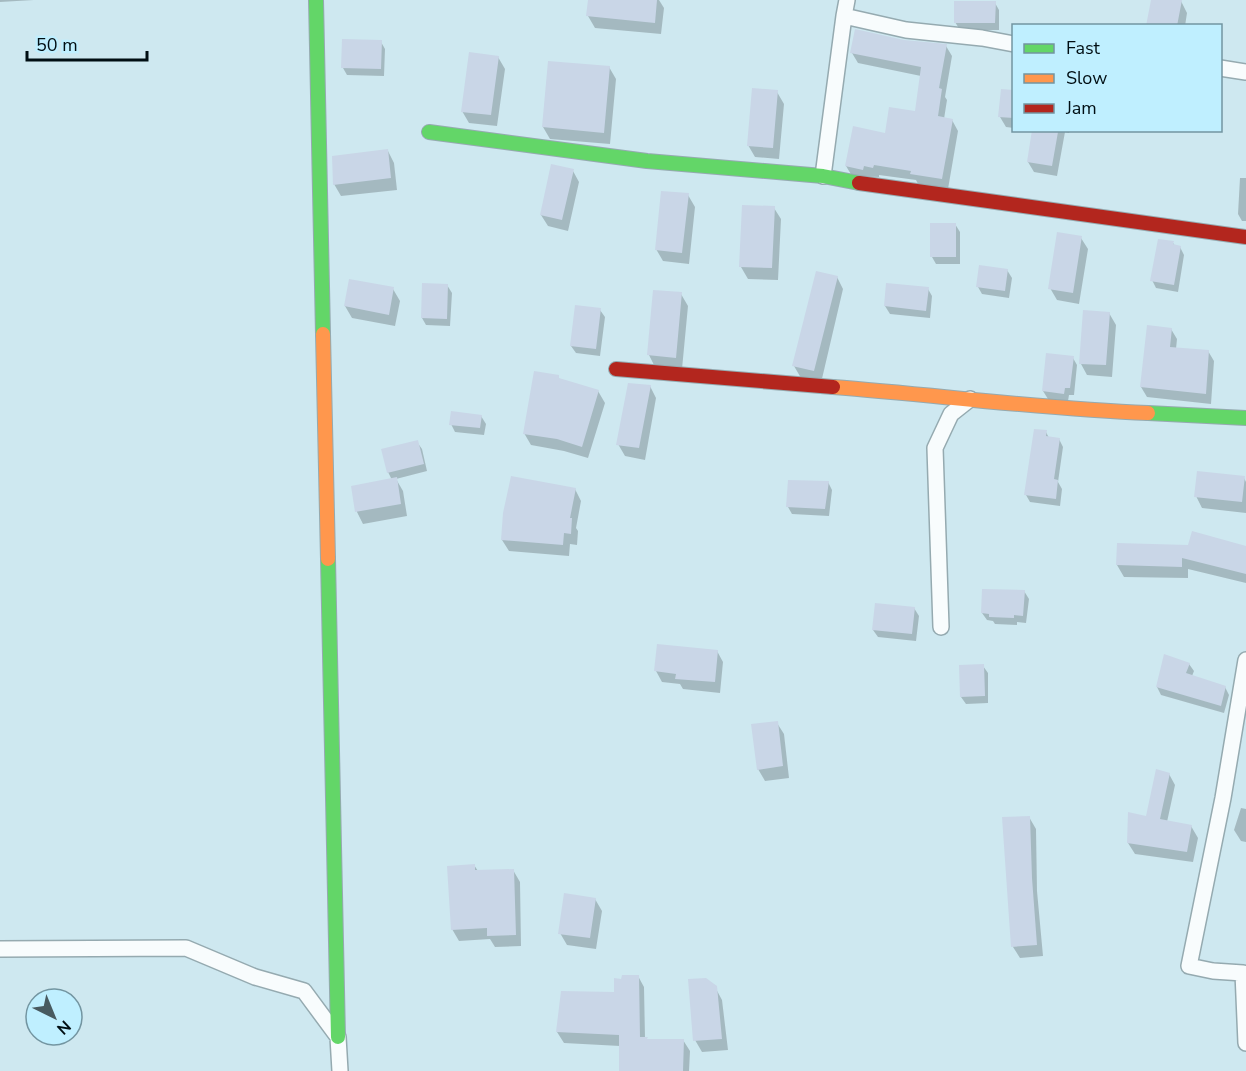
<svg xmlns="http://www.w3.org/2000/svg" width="1246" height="1071" font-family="'Nunito Sans',sans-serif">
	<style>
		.shadow { fill: #0003 }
		.building { fill: #c9d6e7 }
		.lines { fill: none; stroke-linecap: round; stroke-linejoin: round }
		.street-casing { stroke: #95aab0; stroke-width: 18 }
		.fast-casing { stroke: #95aab0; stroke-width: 16 }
		.slow-casing { stroke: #95aab0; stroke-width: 16 }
		.jam-casing { stroke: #95aab0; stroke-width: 16 }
		.street { stroke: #f8fcfd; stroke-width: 15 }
		.fast { stroke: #63d668; stroke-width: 14 }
		.slow { stroke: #ff974d; stroke-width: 14 }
		.jam { stroke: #b3261e; stroke-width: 14 }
	</style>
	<rect width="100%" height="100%" fill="#cee8f0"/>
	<path class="shadow" d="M0,0H34L0,2Z
		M590,0H659L664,8L661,34L595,28L588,16Z
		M1152,0L1181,1L1187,13L1185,26H1147Z
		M995,3L999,10V30H960L955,22Z
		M904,41L946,46L952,56L945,97L947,100L944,119L952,120L958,131L948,189L918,184L916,180L879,175V177L852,176L846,166L916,113L921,76L858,63L852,53Z
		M381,42L385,49L384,76L347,75L343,68Z
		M498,57L505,69L497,126L469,123L462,111Z
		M609,67L616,79L610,144L550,139L543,127Z
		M777,92L784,104L779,159L755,157L748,145Z
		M1014,92V128L1006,127L1000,117Z
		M1034,130H1070L1069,133L1065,132L1057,176L1034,172L1028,162Z
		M388,151L394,163L397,190L341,196L334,184Z
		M573,171L579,182L568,231L548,226L541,215Z
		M1240,178H1246V221H1242L1238,214Z
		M688,195L695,207L689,264L663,261L656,249Z
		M774,208L781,219L778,280L748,279L741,267Z
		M955,224L960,232V264H936L932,257Z
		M1081,238L1088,249L1079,304L1057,300L1050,288Z
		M1173,243L1175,246L1180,247L1184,255L1178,292L1156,288L1152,280Z
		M1007,270L1012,278L1009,298L982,294L978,287Z
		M837,277L843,289L821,383L801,378L794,366Z
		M447,285L452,293L450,326L426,325L422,318Z
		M393,289L400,301L395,326L352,318L345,306Z
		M928,289L932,296L930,318L890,314L885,306Z
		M681,294L688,306L682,369L655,367L649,355Z
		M600,310L605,317L600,356L576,353L571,346Z
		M1109,313L1116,325L1112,377L1087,375L1081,364Z
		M1171,329L1177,339L1176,349L1208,351L1214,361L1211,404L1147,397L1141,387Z
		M1073,358L1077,365L1074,395H1069L1068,401L1048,399L1043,391Z
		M558,377L560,380L598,391L605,403L588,458L564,451L531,445L524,433Z
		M650,386L656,398L645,460L625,456L618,444Z
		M481,416L486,424L484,435L455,432L451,424Z
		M1046,432L1049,438L1059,439L1063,447L1058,482L1062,489L1060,506L1030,502L1026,495Z
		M417,442L422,449L427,471L396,479L403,491L407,516L363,524L357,512L352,487L392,480L388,472Z
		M1244,478L1246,482V513L1202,508L1196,496Z
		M828,482L832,490L829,516L792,514L788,507Z
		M575,489L581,501L576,528L578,531L577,545L570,544L569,556L509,551L502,540Z
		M1246,547V583L1188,569V578L1124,577L1117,565Z
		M1024,591L1029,599L1026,623L1017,622V625L995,624L993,621L987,620L982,613Z
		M914,608L919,616L916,641L878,637L873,630Z
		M717,651L723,662L720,693L683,689L680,684L662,682L656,671Z
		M1189,664L1194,671L1192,676L1225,687L1229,695L1224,713L1161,695L1157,687Z
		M983,666L988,673V703L966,704L961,697Z
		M777,723L784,734L789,778L765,781L758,769Z
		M1169,774L1175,785L1167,822L1191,826L1198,838L1193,862L1135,854L1128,843L1147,818Z
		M1241,808L1246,809V842L1241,841L1234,830Z
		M1029,817L1036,829L1037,891L1043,956L1020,958L1013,947Z
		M474,865L478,871L513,870L520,882L521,946L495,947L490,939L459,941L452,929Z
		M595,899L602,911L596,949L567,945L560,933Z
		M638,976L644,987L645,1038L648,1041L683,1040L690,1051L689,1071H620V1046L564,1043L557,1032L615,993L622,980Z
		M715,987L722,1000L728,1050L702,1052L695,1040Z"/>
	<path class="building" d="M588,0H657L655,23L586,16Z
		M1151,0H1182L1177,26H1146Z
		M954,1H996L995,23H954Z
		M855,29L904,40L947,44L939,88L942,89L938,116L953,119L942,179L910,174L911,171L874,165L873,168L864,166L863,170L845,166L853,126L885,133L889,107L915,111L921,67L850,53Z
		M342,39L382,40L381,69L341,68Z
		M469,52L499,56L491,115L461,112Z
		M548,61L610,66L604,133L542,127Z
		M752,88L778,90L773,148L747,146Z
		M1001,89L1014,90V118L998,117Z
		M1032,130L1058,132L1052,166L1027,162Z
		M388,149L391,178L333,185L332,156Z
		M551,164L574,169L562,220L540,215Z
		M661,191L689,193L682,253L655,250Z
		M742,205L775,206L772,268L739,267Z
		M930,223H956V257H930Z
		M1057,232L1082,236L1073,293L1048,289Z
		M1158,239L1174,241L1173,244L1181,246L1174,285L1150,281Z
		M979,265L1008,269L1005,291L976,287Z
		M816,271L838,276L814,371L792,366Z
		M349,279L394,287L389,315L344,306Z
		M422,283L448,284L447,319L421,318Z
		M886,283L929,287L926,311L884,306Z
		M653,290L682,292L676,358L647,355Z
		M575,305L601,308L596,349L570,346Z
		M1083,310L1110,312L1106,365L1079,364Z
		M1147,325L1172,328L1170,347L1209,350L1206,394L1140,387Z
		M1046,353L1074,356L1070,388H1065L1064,394L1042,391Z
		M534,371L559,375V378L599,390L582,447L557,439L523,434Z
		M628,383L651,385L639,448L616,445Z
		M451,411L482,415L480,428L449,425Z
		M1034,429L1047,430L1046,436L1060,438L1054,479L1058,480L1056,499L1024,495Z
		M418,440L424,464L387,473L381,449Z
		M1197,471L1245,476L1242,502L1194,497Z
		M511,476L576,488L570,518H572L571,534L564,533L563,545L501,540L503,513Z
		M397,477L401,504L355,512L351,486Z
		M788,480L829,481L825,509L786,507Z
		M1192,531L1246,546V574L1182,558V567L1116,565L1117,543L1188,545Z
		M982,589L1025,590L1023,616L1014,615V618L989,617V614L981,613Z
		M875,603L915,607L912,634L872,630Z
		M657,644L718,650L715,682L675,679L676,674L654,671Z
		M1164,654L1190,663L1186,673L1226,686L1221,706L1156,687Z
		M984,664L985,696L960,697L959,665Z
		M778,721L783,766L757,770L751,724Z
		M1156,769L1170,773L1160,819L1192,825L1187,852L1127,843L1128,812L1146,816Z
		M1030,816L1032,878L1037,945L1011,947L1002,817Z
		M475,864V870L514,869L516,935L487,936V928L451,930L447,866Z
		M564,893L596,898L590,938L558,934Z
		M622,975H639L640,1037H648L647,1039H684L683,1071H619V1035L556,1032L561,991L614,992V978L621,979Z
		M706,978L717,986L722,1039L693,1041L688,979Z"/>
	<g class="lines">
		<g class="street-casing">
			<path id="street" d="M844,16L847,0
				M1220,68L1246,72
				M823,176L844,16L906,30L982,38L1014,44
				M941,627L935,448L951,414L970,399
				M1246,660L1223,798L1189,966L1213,971L1243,973L1246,1043
				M0,949L186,948L255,977L304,991L338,1037L340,1071"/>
		</g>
		<g class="fast-casing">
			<path id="fast" d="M316,0L323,334
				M429,132L647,161L823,176L859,183
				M1148,413L1246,418
				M328,559L338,1037"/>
		</g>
		<g class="slow-casing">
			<path id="slow" d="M323,334L328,559
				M833,387C938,395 1042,409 1148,413"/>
		</g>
		<g class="jam-casing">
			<path id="jam" d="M859,183L1246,237
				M616,369L833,387"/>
		</g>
		<use href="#street" class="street"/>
		<use href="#fast" class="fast"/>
		<use href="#slow" class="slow"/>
		<use href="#jam" class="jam"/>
	</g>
	<rect x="1012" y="24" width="210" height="108" fill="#bfefff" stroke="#7395a1" stroke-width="1.5"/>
	<rect x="1024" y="44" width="30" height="9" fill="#63d668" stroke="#7395a1" stroke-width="1.5"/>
	<text x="1066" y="54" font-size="18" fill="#000e13">Fast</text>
	<rect x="1024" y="74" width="30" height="9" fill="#ff974d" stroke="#7395a1" stroke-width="1.5"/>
	<text x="1066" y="84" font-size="18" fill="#000e13">Slow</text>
	<rect x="1024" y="104" width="30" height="9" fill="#b3261e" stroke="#7395a1" stroke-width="1.5"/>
	<text x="1066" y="114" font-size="18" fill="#000e13">Jam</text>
	<g transform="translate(54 1017) rotate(137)"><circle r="28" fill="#bfefff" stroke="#7395a1" stroke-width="1.5"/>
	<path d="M0-4.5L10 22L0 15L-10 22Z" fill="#485a60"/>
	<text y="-9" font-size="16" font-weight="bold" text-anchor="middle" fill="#000e13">N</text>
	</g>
	<path d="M27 51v9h120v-9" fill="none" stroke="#000e13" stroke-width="3"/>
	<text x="36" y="51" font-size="18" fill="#000e13" stroke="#bfefff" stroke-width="4.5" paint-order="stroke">50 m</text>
</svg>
